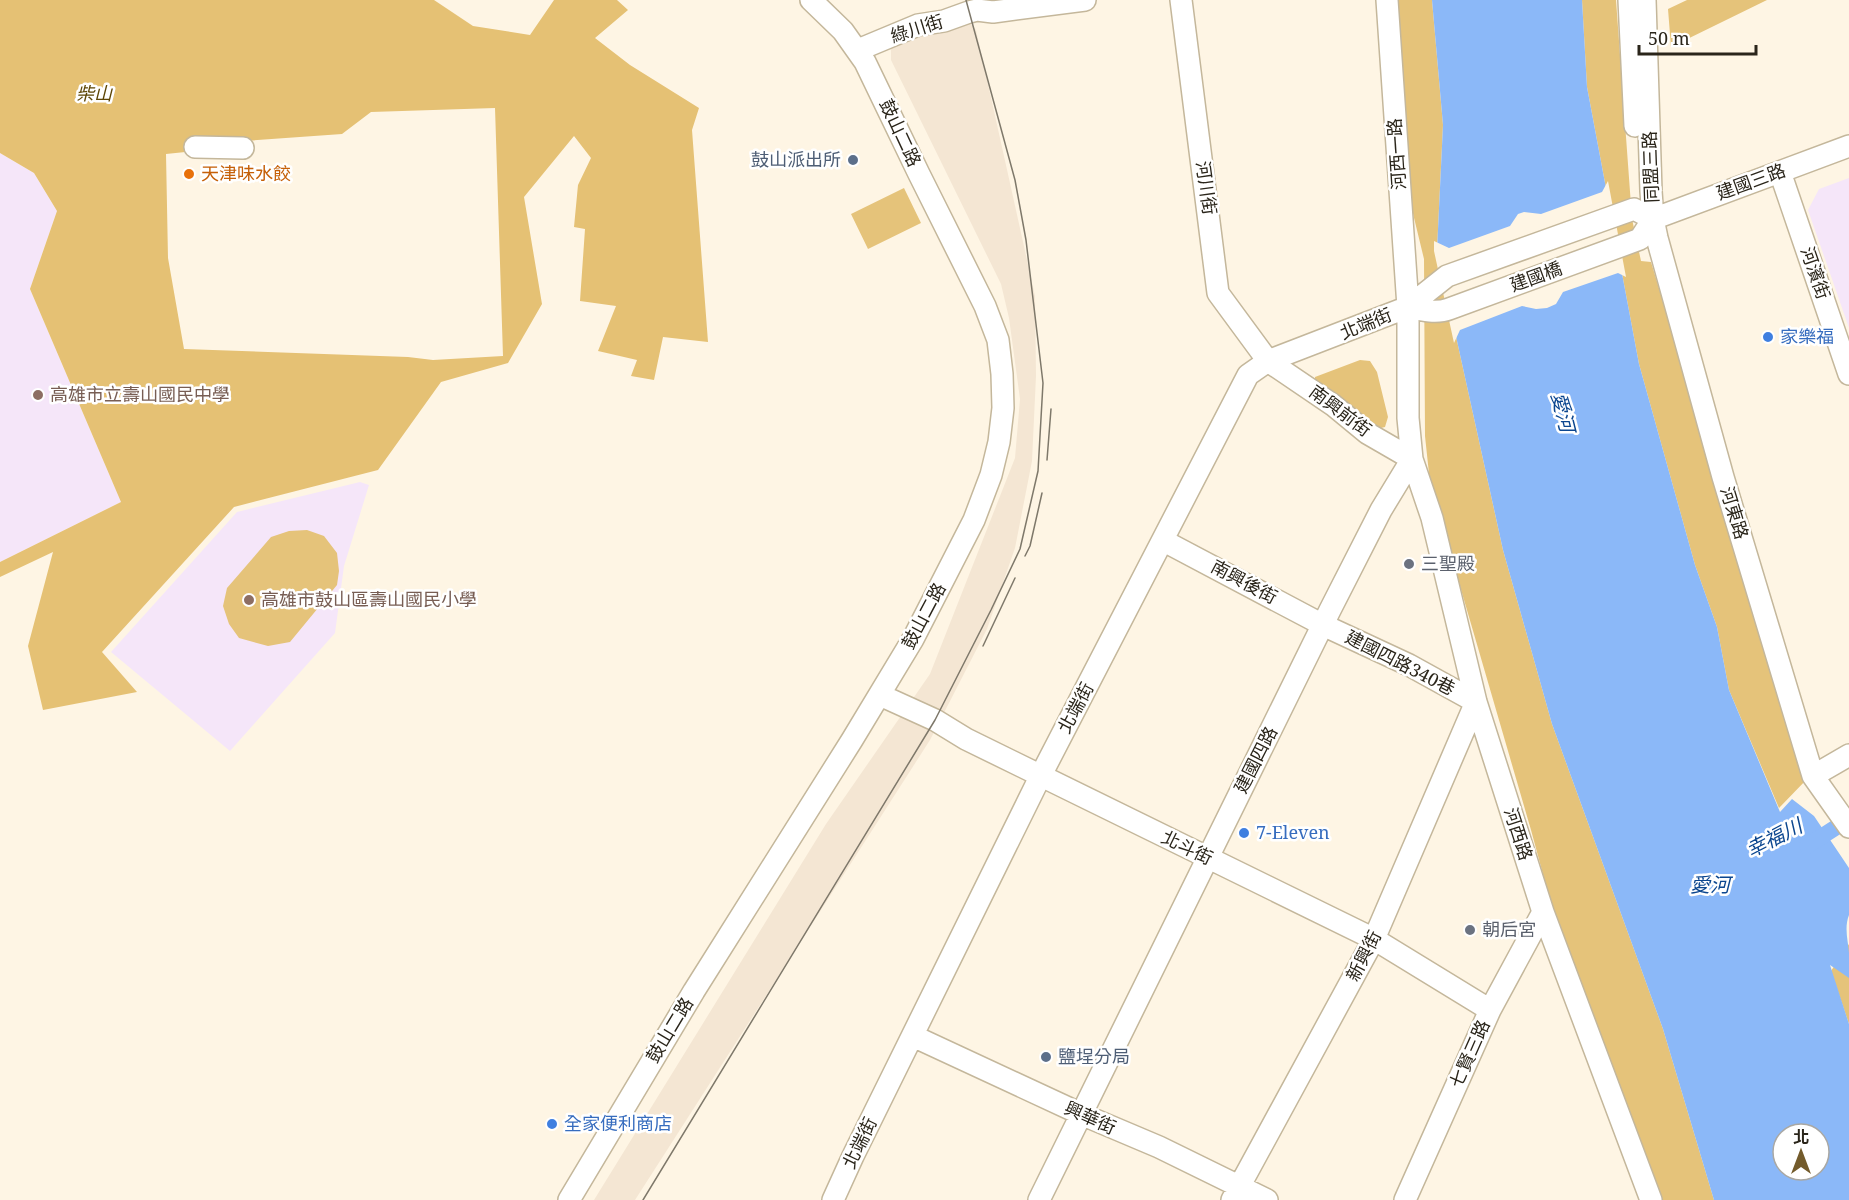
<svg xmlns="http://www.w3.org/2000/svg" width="1849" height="1200" font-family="'Noto Serif','Noto Sans TC',serif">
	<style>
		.commercial { fill: #f4e6d3 }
		.education { fill: #f5e6f9 }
		.green { fill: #e5c37a }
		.forest { fill: #e5c174; fill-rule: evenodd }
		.water { fill: #8bb8f8; fill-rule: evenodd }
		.pier { fill: #fef5e4 }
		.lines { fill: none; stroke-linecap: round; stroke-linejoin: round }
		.canal { stroke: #8bb8f8; stroke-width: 16 }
		.minor-casing { stroke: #c4b79b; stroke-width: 24 }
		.minor { stroke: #fff; stroke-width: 21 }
		.tram { stroke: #7e786a; stroke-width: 1.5 }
		.service-dot { fill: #5c6f8a; stroke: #fff; stroke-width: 2 }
		.food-dot { fill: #e8710a; stroke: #fff; stroke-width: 2 }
		.shop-dot { fill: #3f7fe0; stroke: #fff; stroke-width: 2 }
		.education-dot { fill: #8d6e63; stroke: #fff; stroke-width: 2 }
		.worship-dot { fill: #6b7280; stroke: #fff; stroke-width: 2 }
		.labels { text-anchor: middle; stroke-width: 5; stroke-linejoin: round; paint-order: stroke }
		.street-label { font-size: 18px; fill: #2a251a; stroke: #fff }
		.park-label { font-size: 18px; font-style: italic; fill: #5d4606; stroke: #fff }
		.service-label { font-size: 18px; fill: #4e5e75; stroke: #fff; text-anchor: end }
		.food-label { font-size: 18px; fill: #c56008; stroke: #fff; text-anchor: start }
		.shop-label { font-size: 18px; fill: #366cbe; stroke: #fff; text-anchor: start }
		.education-label { font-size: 18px; fill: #785e54; stroke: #fff; text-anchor: start }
		.worship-label { font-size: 18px; fill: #5b616d; stroke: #fff; text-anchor: start }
		.water-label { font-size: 20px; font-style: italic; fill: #0b468f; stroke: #fff }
	</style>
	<rect width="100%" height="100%" fill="#fef5e4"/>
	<path class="commercial" d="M965,17L976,30L1035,296L1036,376L1032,461L1015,548L987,629L930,740L635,1200H594L826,824L930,674L1015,458L1020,399L1009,318L1001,284L891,60V49L921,32Z"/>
	<path class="education" d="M0,153L34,173L57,211L30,289L121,502L0,562Z
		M1849,178V328L1808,210L1819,189Z
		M360,482L369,485L344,566L335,633L230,751L111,652L237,512Z"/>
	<path class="green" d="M1394,0H1432L1443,125L1437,250L1503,550L1552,724L1663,1029L1714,1200H1656L1560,937L1531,830L1430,483L1425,436L1424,259L1408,193Z
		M1582,0H1616L1632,219L1641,261L1651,262L1808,778L1779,808L1729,690L1717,627L1695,565L1639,364L1587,87Z
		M1687,0H1767L1671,47L1668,9Z
		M904,188L921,223L868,249L851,214Z
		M1360,360L1370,361L1377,372L1388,417L1385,427L1377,429L1315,382V377Z
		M307,530L324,536L337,553L339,571L337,585L290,642L268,646L239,638L229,624L223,606L227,588L271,537L289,531Z
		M1849,944V1024L1831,971Z"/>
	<path class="forest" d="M0,0H434L473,26L530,35L554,0H617L628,10L595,38L630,65L699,108L692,130L708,342L663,337L654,380L631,376L637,360L598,351L616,306L580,301L585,229L574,227L578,185L591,158L574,136L524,197L542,304L508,363L441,382L378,470L234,507L102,652L137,692L43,710L28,646L53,552L0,577V562L121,502L30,289L57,211L34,173L0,153ZM495,108L503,356L433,360L408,357L184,349L168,258L166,154L195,151L231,142L342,134L371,112Z"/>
	<path class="water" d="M1432,0H1582L1587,87L1639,364L1695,565L1717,627L1729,690L1780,812L1792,799L1814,816L1849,868V915C1844,928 1848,940 1849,953C1849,961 1849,970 1849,978L1830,965L1849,1024V1200H1714L1663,1029L1552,724L1503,550L1437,250L1443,125ZM1783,1134H1819V1170H1783Z"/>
	<path class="pier" d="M1608,181L1626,277L1618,273L1563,292L1556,304L1547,308L1536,309L1522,306L1460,330L1454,343L1434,251V241L1449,248L1510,226L1518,214L1524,212L1541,214L1602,192Z"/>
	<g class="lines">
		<path class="canal" d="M1807,846L1849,819"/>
		<g class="minor-casing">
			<path id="minor" d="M1181,0L1218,293L1268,361L1333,405L1367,433L1412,459
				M1387,0L1408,307V418L1412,459L1432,518L1476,702L1543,912L1651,1200
				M1629,0L1635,126
				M1645,0L1651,191L1653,219L1657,238L1723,477L1813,776L1849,827
				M858,50L918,25L944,21L969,12L977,10L993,12L1085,0
				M195,147L243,148
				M1780,172L1849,374
				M1408,307C1421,310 1436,314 1449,309L1640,239L1653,219L1849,146
				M1164,541L1323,625L1409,665L1476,702L1374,939L1232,1200
				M880,695L935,720L966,739L1374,939L1490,1010
				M1813,776L1849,755
				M913,1036L1081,1114L1159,1147L1267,1200
				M569,1200L694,991L852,740L913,639L974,520L991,475L999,442L1003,408L1002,374L998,340L985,306L919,174L865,62L843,31L811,0
				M833,1200L853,1156L1041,775L1248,375L1268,361L1408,307L1447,276L1634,209L1653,219
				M1039,1200L1330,610L1381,510L1412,459
				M1405,1200L1490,1010L1543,912"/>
		</g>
		<use href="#minor" class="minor"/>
		<path class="tram" d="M1047,460L1051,409
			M1025,556L1030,546L1042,493
			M983,646L1015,578
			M643,1200L935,720L991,610L1020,549L1038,471L1043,383L1026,240L1015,180L966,0"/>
	</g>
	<g class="service-dot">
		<circle cx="853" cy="160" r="6"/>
		<circle cx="1046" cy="1057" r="6"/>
	</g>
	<circle class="food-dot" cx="189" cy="174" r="6"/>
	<g class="shop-dot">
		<circle cx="1768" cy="337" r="6"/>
		<circle cx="1244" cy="833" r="6"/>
		<circle cx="552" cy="1124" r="6"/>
	</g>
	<g class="education-dot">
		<circle cx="38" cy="395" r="6"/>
		<circle cx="249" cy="600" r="6"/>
	</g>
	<g class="worship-dot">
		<circle cx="1409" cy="564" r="6"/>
		<circle cx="1470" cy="930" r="6"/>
	</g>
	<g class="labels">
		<g class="street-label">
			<text transform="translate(917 29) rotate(-17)" y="6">綠川街</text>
			<text transform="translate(900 133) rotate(65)" y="6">鼓山二路</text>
			<text transform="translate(1397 154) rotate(-94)" y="6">河西一路</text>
			<text transform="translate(1651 167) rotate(-92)" y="6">同盟三路</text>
			<text transform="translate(1751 182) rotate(-20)" y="6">建國三路</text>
			<text transform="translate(1206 188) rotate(82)" y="6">河川街</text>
			<text transform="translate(1815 273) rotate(71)" y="6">河濱街</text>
			<text transform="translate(1536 277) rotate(-20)" y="6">建國橋</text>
			<text transform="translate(1366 324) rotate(-22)" y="6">北端街</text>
			<text transform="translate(1340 411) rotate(37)" y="6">南興前街</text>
			<text transform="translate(1734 513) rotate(73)" y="6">河東路</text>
			<text transform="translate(1244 582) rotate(28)" y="6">南興後街</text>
			<text transform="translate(924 616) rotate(-62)" y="6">鼓山二路</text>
			<text transform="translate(1400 663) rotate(27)" y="6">建國四路340巷</text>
			<text transform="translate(1076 708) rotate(-62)" y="6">北端街</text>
			<text transform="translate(1256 760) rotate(-63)" y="6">建國四路</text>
			<text transform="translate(1518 834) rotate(72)" y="6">河西路</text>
			<text transform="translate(1187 848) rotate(26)" y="6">北斗街</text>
			<text transform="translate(1364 956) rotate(-63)" y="6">新興街</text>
			<text transform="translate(670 1030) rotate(-59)" y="6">鼓山二路</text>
			<text transform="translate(1470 1054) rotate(-66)" y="6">七賢三路</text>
			<text transform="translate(1090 1118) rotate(24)" y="6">興華街</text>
			<text transform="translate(860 1143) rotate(-64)" y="6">北端街</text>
		</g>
		<g class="park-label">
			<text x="94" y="100">柴山</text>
		</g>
		<g class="service-label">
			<text x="841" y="166">鼓山派出所</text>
			<text x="1058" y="1063" text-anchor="start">鹽埕分局</text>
		</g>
		<g class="food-label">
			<text x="201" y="180">天津味水餃</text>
		</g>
		<g class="shop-label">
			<text x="1780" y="343">家樂福</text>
			<text x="1256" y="839">7-Eleven</text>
			<text x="564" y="1130">全家便利商店</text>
		</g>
		<g class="education-label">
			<text x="50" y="401">高雄市立壽山國民中學</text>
			<text x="261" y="606">高雄市鼓山區壽山國民小學</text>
		</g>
		<g class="worship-label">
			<text x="1421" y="570">三聖殿</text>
			<text x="1482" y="936">朝后宮</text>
		</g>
		<g class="water-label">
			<text transform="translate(1563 412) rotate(76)" y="7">愛河</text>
			<text transform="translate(1774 838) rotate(-27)" y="7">幸福川</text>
			<text x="1710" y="892">愛河</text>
		</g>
	</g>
	<g transform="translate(1801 1152)"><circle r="28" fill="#ffffff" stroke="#aaa8a3" stroke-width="1.5"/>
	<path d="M0-4.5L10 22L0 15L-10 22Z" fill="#735b2c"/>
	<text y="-9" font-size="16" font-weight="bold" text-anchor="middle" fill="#2a251a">北</text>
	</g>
	<path d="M1639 45v9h117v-9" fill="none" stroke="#2a251a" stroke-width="3"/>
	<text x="1648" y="45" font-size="18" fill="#2a251a" stroke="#ffffff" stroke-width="4.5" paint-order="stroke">50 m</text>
</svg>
